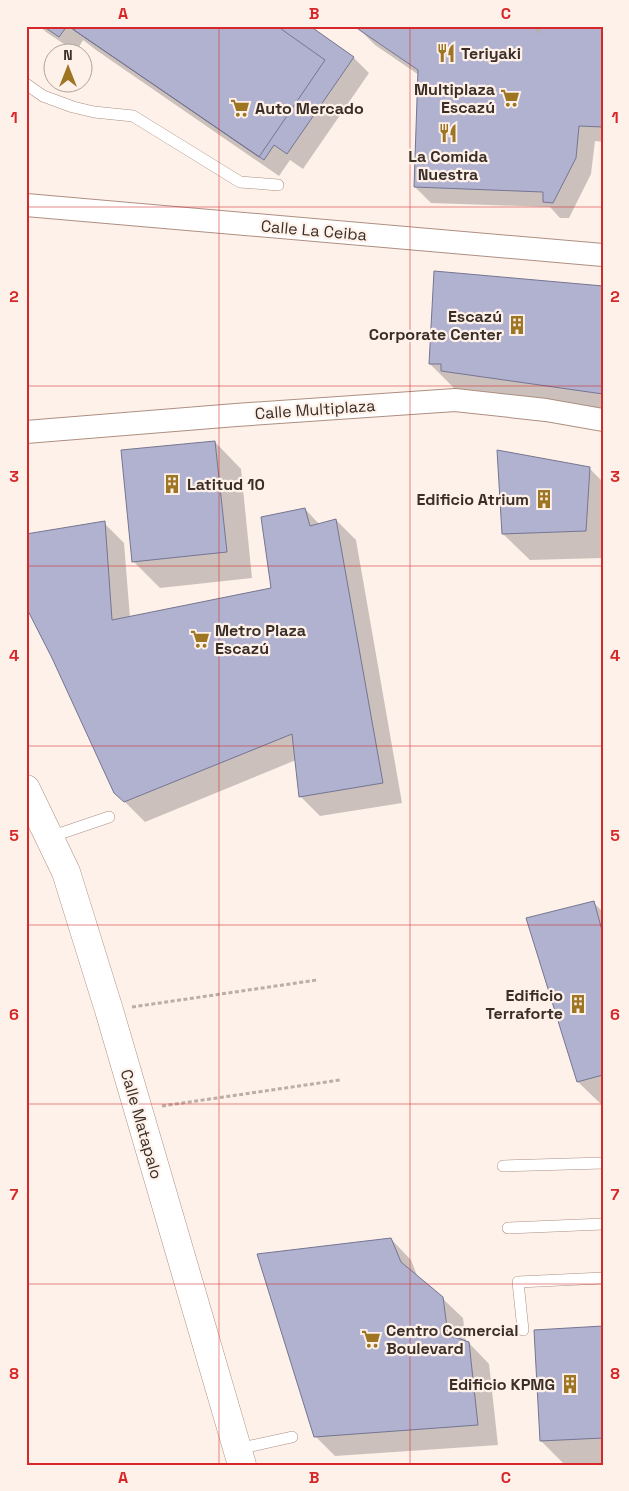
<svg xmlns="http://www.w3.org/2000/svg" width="629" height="1491" font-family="'Space Grotesk',sans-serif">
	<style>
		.shadow { fill: #0003 }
		.building { fill: #b0b2d0; stroke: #747591 }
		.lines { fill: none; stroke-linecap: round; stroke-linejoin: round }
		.lane-casing { stroke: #ad8f80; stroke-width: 12 }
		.street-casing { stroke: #ad8f80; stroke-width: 24 }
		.secondary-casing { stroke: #ad8f80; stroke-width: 29 }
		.path { stroke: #bbaea7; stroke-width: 3; stroke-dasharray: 4 2.5; stroke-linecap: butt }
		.lane { stroke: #fff; stroke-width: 11 }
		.street { stroke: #fff; stroke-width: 22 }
		.secondary { stroke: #fff; stroke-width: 28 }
		.grid { fill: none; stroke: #d62828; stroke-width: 1; stroke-opacity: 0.55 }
		.labels { text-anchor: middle; stroke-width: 4.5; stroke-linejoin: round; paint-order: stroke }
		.poi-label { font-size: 16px; font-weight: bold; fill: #3a2e27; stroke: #fef1ea; text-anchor: start }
		.street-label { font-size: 16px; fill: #3a2e27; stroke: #fef1ea }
		.neatline { fill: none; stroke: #d62828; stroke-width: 2 }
		.grid-label { font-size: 16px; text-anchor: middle; font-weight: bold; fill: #d62828 }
	</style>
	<rect width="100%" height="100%" fill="#fef1ea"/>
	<path class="shadow" d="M40,26H308L354,58L369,73L303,169L290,160L279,176L96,50L83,40L76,52L46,32Z
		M603,26V142L595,141L591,174L569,218H560L550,207L431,203L415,187L419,75L375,45L359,29Z
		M603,287V416L456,390L430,364Z
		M215,442L241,469L252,578L160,588L133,561Z
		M589,468L603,482V558L530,560L503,534Z
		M305,509L320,525L336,520L356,540L402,803L320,816L300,796L296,760L145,822L115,792L53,658L28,607L26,608V535L104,523L124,543L130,618L273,589Z
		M593,902L603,912V1106L578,1082Z
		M391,1239L411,1260L418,1278L442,1298L463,1318L466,1342L469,1343L489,1364L498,1445L335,1456L315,1436Z
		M603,1327V1465H565L541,1441Z"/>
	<path class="building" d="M43,26H67L59,37Z
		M68,26H310L354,57L287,154L274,145L264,160Z
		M77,26H277L325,60L259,157L74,30Z
		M360,26H603V127L579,126L576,158L553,203L543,202V192L414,187L418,70L358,29Z
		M434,271L603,286V394L441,371V364H429Z
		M215,441L227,552L132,562L121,450Z
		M497,450L590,467L586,531L502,534Z
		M305,508L310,526L336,519L383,783L299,797L292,734L124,802L114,793L52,658L26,607V534L105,521L112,620L271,588L261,517Z
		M594,901L603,934V1075L577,1082L526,918Z
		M391,1238L401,1262L443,1297L448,1335L469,1342L478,1425L314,1437L257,1254Z
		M603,1326V1438L540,1441L534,1330Z"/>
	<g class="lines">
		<g class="lane-casing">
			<path id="lane" d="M26,84L43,96L73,107L94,112L133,116L240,182L278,185
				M50,837L109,817
				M503,1166L603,1163
				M508,1228L603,1224
				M523,1330L518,1282L603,1278
				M237,1449L292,1437"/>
		</g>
		<g class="street-casing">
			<path id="street" d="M26,205L603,255
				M26,432L236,415L455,400L546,410L603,420"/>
		</g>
		<g class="secondary-casing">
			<path id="secondary" d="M26,789L66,872L109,1010L242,1465"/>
		</g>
		<path class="path" d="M538,33L539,26
			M132,1007L317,980
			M162,1106L340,1080"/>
		<use href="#lane" class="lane"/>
		<use href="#street" class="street"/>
		<use href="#secondary" class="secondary"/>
	</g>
	<path class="grid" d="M219,26V1465M410,26V1465M26,207H603M26,386H603M26,566H603M26,746H603M26,925H603M26,1104H603M26,1284H603"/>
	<defs>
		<g id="restaurant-bare" transform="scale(1.5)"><path d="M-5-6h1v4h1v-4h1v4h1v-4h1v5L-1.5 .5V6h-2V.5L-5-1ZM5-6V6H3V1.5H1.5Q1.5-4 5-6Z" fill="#9e7523" stroke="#fef1ea" stroke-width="2.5" paint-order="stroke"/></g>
		<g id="supermarket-bare" transform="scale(1.5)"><path d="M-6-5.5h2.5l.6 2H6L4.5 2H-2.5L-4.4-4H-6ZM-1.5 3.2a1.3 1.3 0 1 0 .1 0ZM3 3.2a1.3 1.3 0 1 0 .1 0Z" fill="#9e7523" stroke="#fef1ea" stroke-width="2.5" paint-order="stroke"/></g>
		<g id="building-bare" transform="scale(1.5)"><path d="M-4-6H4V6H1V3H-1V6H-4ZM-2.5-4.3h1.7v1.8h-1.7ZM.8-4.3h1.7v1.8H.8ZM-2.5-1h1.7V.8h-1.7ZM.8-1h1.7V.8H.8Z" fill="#9e7523" stroke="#fef1ea" stroke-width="2.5" paint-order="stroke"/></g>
	</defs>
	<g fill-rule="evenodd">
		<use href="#restaurant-bare" x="446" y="53"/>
		<use href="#supermarket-bare" x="510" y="98"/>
		<use href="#supermarket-bare" x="240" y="108"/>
		<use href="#restaurant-bare" x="448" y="133"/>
		<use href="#building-bare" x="517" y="325"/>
		<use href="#building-bare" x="172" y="484"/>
		<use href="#building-bare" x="544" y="499"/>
		<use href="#supermarket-bare" x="200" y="639"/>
		<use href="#building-bare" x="578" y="1004"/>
		<use href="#supermarket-bare" x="371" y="1339"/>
		<use href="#building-bare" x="570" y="1384"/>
	</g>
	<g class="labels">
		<g class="poi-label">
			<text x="461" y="59">Teriyaki</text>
			<text x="495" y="95" text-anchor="end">Multiplaza<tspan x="495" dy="18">Escazú</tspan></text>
			<text x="255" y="114">Auto Mercado</text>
			<text x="448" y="162" text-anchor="middle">La Comida<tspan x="448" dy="18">Nuestra</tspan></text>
			<text x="502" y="322" text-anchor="end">Escazú<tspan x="502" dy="18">Corporate Center</tspan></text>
			<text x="187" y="490">Latitud 10</text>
			<text x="529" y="505" text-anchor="end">Edificio Atrium</text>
			<text x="215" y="636">Metro Plaza<tspan x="215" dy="18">Escazú</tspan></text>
			<text x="563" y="1001" text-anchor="end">Edificio<tspan x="563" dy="18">Terraforte</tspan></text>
			<text x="386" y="1336">Centro Comercial<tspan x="386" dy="18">Boulevard</tspan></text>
			<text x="555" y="1390" text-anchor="end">Edificio KPMG</text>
		</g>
		<g class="street-label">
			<text transform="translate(314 230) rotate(5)" y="6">Calle La Ceiba</text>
			<text transform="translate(315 409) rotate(-4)" y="6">Calle Multiplaza</text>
			<text transform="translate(142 1124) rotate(74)" y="6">Calle Matapalo</text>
		</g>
	</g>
	<rect width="629" height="1491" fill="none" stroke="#fef1ea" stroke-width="55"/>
	<g transform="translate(68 68)"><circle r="24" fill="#fef1ea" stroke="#b0a39c"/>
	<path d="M0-4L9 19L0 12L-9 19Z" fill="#9e7523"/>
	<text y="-8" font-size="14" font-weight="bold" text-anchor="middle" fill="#3a2e27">N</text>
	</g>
	<rect x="28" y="28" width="574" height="1436" class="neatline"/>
	<g class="grid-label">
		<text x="123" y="19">A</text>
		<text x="314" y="19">B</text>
		<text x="506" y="19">C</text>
		<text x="14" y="123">1</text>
		<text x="615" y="123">1</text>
		<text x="14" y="302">2</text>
		<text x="615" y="302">2</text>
		<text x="14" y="482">3</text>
		<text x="615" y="482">3</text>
		<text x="14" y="661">4</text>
		<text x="615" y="661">4</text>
		<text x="14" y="841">5</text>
		<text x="615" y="841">5</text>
		<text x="14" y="1020">6</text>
		<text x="615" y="1020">6</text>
		<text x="14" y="1200">7</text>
		<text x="615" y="1200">7</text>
		<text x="14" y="1379">8</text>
		<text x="615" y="1379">8</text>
		<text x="123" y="1483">A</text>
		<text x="314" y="1483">B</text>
		<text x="506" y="1483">C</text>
	</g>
</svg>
